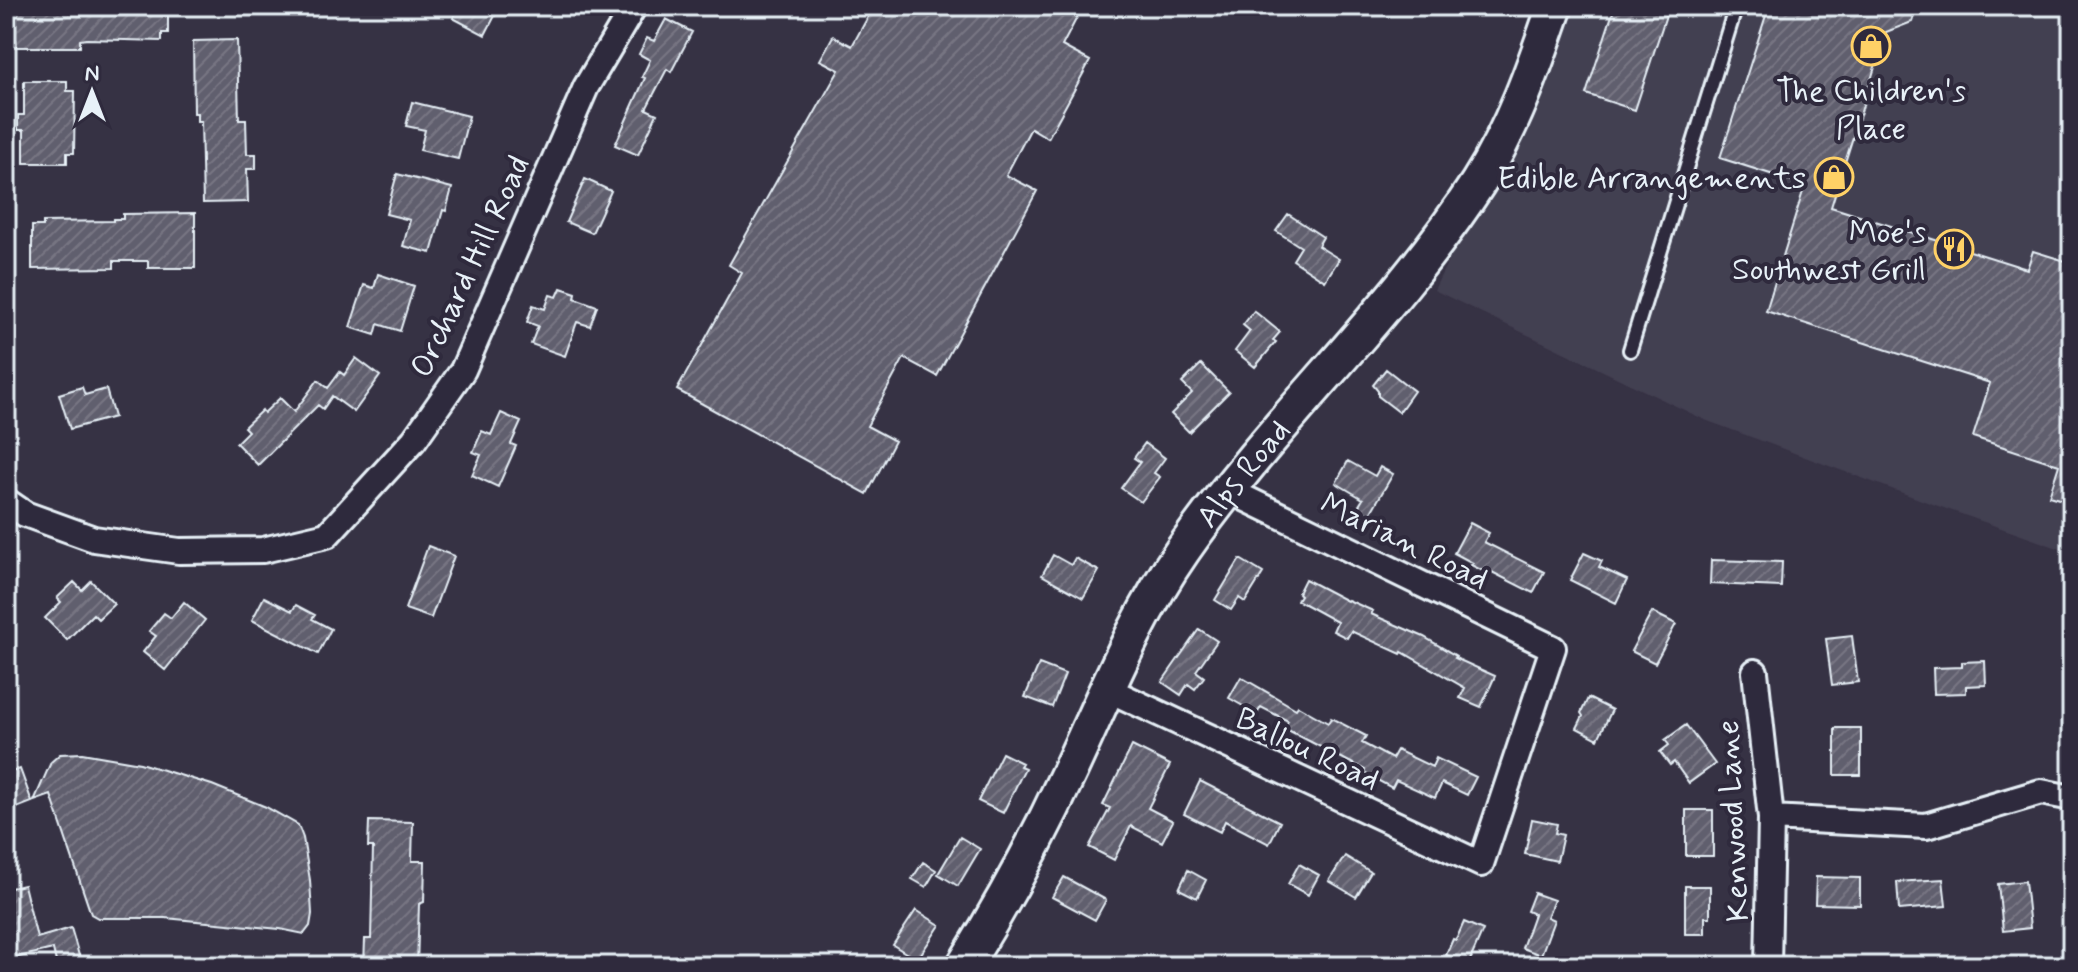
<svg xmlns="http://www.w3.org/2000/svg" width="2078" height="972" font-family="Mynerve,sans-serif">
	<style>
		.built { fill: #433f51 }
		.building { fill: url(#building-hatch); stroke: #e8f1f8; stroke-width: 2 }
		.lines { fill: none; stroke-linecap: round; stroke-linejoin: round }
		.lane-casing { stroke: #e8f1f8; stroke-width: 18 }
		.street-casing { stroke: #e8f1f8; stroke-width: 30 }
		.secondary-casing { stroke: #e8f1f8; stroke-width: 40 }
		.lane { stroke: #2f2a3d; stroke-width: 12 }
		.street { stroke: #2f2a3d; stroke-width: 24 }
		.secondary { stroke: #2f2a3d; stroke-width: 34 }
		.labels { text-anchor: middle; stroke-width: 8; stroke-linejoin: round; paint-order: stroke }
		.poi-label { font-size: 32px; fill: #e8f1f8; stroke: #2f2a3d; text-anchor: end }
		.street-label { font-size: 32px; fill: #e8f1f8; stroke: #2f2a3d }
	</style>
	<defs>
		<pattern id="building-hatch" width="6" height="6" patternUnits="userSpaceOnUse" patternTransform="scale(2)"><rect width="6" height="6" fill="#605e6e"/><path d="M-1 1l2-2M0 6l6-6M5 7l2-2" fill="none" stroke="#777683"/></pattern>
	</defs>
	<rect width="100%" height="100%" fill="#363244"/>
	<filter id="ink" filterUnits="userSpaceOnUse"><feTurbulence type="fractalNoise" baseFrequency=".0125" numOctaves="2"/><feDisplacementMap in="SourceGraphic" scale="16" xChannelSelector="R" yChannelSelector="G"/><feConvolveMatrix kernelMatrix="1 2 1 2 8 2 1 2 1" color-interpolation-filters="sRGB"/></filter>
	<g filter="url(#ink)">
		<path class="built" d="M1572,6H2072V553L1927,502L1705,420L1434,290L1461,234L1508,162L1555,62Z"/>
		<path class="building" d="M6,6H168V33H162V41L87,39L80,40V47H16V40H6Z
			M459,6H500L485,35L453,18Z
			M874,6H1083L1062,46L1090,61L1048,138L1031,128L1006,175L1037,191L937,376L904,358L867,426L895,441L867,494L677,390L742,273L729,265L839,70L820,60L833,36L852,46Z
			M1615,6H1669L1635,110L1586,94Z
			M1769,6H1793L1808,11L1810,6H1917L1912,22L1886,32L1831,207L2027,269L2033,251L2072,263V503L2049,496L2059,465L1973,437L1990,383L1766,311L1805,185L1720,158Z
			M666,19L692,32L671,72L667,69L646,109L657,114L638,155L615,145L645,78L642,77L650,60L639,54L647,38L654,41Z
			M237,40L239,120H246L247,154H256V169H247L248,202L203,203L201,121H197V113H194L193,41Z
			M24,81H67V91H75L74,153H67V163H24V130H18V115H24Z
			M412,102L469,116L458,159L420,150L425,130L406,126Z
			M397,174L452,188L446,211L443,210L431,253L403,246L410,220L386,214Z
			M585,179L611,191L592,233L566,222Z
			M195,213V268H148V261H114V268L32,269V226H43V222L113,221V219H123V214Z
			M1288,214L1323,237L1318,246L1339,259L1325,281L1293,260L1301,247L1276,231Z
			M378,274L414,286L400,331L378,324L375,335L350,327L364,285L374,288Z
			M561,288L576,293L575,298L597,306L590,326L577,322L565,356L531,344L538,326L527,322L533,305L545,309L550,295L557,297Z
			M1254,311L1280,332L1273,340L1276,342L1255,367L1235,351L1250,331L1243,325Z
			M356,358L380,376L354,412L332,396L323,409L318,405L258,465L236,443L248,431L244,427L262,410L264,413L280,398L294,412L318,380L328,388L340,372L344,375Z
			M1201,364L1229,392L1189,432L1171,414L1192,393L1182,383Z
			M1386,369L1414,391L1399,412L1378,396V391L1373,385Z
			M82,387L85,395L106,389L114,417L70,429L59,394Z
			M501,413L521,422L511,444L516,446L498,487L472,475L481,455L473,452L482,431L491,435Z
			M1145,443L1165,458L1154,473L1160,477L1141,502L1121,488L1140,462L1134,458Z
			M1348,461L1375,476L1380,467L1393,474L1367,519L1355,512L1363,499L1336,483Z
			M1470,523L1489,533L1484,542L1544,572L1533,593L1486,569L1485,572L1471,565L1473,563L1454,553Z
			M428,546L454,556L431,618L405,609Z
			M1584,553L1602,561L1599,567L1627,580L1616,603L1570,580Z
			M1053,555L1071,565L1075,558L1099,571L1083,598L1042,575Z
			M1240,559L1263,573L1245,602L1239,598L1231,610L1215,600Z
			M1711,560L1782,562L1781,587L1710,584Z
			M1305,579L1347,601L1348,600L1373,611L1371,614L1424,637L1456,656L1455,658L1495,676L1481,707L1460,698L1465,688L1402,652L1401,654L1351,631L1347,638L1333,631L1337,622L1297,600L1300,595L1298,593Z
			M91,581L114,604L98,619L93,614L67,640L45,618L61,602L57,598L74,582L82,590Z
			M264,597L292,611L296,605L315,615L312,619L331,629L318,654L252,620Z
			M184,602L205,620L165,670L143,652L156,636L149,631L164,613L171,618Z
			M1652,612L1676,624L1655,663L1631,651Z
			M1199,629L1217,641L1196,671L1204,677L1195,689L1188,684L1181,695L1162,682Z
			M1852,636L1858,682L1832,685L1826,639Z
			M1985,661L1986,685L1966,686V693L1934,694L1933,668L1962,667V662Z
			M1039,664L1065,674L1052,707L1025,697Z
			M1241,677L1296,709L1298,706L1328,723L1331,718L1366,736L1362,743L1392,759L1397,750L1432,767L1436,758L1476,777L1467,795L1442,783L1435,798L1396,780L1392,788L1364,773L1365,770L1284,728L1288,721L1261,707L1257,714L1229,698Z
			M1588,698L1612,710L1598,739L1577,728L1583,716L1581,713Z
			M1686,725L1715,764L1689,783L1674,762L1670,765L1660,752L1669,745L1665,740Z
			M1835,728H1861V775H1835Z
			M1132,746L1170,765L1148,808L1173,821L1162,842L1131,826L1114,860L1089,847L1110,808L1103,805Z
			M82,753L140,763L212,785L266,807L298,825L303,838L310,880L312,914L310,926L304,934L280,929L165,918H98L91,914L51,795L34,801L51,762L60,754Z
			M1002,753L1022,763L1020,766L1025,768L1003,813L978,801Z
			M20,769L32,802L6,812V774Z
			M1200,781L1280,822L1269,844L1225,821L1220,832L1184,814Z
			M1686,810H1713V856H1686Z
			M1532,819L1557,824L1555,833L1563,835L1557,861L1525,854Z
			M369,821L413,822L412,861H425L424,902L419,904L417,966H364L365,939H371L373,847H368Z
			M960,837L980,849L958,886L938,874Z
			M1345,856L1371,872L1356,897L1329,881Z
			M923,862L936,870L926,887L912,879Z
			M1299,864L1319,875L1308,895L1288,884Z
			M1188,870L1206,880L1197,898L1179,889Z
			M1064,877L1106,900L1095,920L1052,897Z
			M1816,877L1860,878V905L1815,904Z
			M1943,879L1946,906L1899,910L1897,882Z
			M2025,881L2030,928L2003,931L1998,884Z
			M24,885L37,938L71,928L82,966H57L53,949L6,960V889Z
			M1685,886H1710V917H1705V934H1685Z
			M1534,893L1554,900L1547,917L1554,920L1541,955L1522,948L1534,914L1527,911Z
			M916,910L940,925L917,960L893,945Z
			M1464,922L1483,930L1468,965L1446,955L1453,939L1456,940Z"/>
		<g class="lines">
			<g class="lane-casing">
				<path id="lane" d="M1630,350L1736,6"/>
			</g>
			<g class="street-casing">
				<path id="street" d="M6,501L25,514L94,539L179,551L263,550L327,535L414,440L463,370L586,87L634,6
					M1755,672L1771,818L1768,966
					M1107,689L1481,864L1553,648L1228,490
					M1771,818L1926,826L2041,792L2072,798"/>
			</g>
			<g class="secondary-casing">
				<g id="secondary">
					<path id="s1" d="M964,966C1003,903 1039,837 1070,770C1105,695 1136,617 1183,550C1273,421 1392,315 1478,183C1513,128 1534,67 1555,6"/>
				</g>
			</g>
			<use href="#lane" class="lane"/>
			<use href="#street" class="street"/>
			<use href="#secondary" class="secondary"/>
		</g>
	</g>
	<defs>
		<g id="shop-ring" transform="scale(2)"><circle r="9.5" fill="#2f2a3d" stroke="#ffd166" stroke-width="1.5"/><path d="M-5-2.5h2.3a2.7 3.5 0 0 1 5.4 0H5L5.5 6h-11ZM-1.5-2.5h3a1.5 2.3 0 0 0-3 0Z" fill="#ffd166"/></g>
		<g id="restaurant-ring" transform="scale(2)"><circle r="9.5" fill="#2f2a3d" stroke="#ffd166" stroke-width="1.5"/><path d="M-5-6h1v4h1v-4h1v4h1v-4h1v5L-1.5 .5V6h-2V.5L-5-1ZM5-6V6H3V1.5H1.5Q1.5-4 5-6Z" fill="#ffd166"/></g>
	</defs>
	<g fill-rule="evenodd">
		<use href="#shop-ring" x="1871" y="46"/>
		<use href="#shop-ring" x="1834" y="177"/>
		<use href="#restaurant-ring" x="1954" y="249"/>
	</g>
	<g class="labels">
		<g class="poi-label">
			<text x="1871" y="101" text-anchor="middle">The Children's<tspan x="1871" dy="37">Place</tspan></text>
			<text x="1806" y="188">Edible Arrangements</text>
			<text x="1926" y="242">Moe's<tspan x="1926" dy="37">Southwest Grill</tspan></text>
		</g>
		<g class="street-label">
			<text transform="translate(469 266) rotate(-65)" y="11">Orchard Hill Road</text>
			<text dy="11" stroke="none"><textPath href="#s1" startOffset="568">Alps Road</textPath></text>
			<text transform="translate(1405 540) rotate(26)" y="11">Marian Road</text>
			<text transform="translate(1308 748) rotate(25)" y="11">Ballou Road</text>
			<text transform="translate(1732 821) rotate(-93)" y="11">Kenwood Lane</text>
		</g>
	</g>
	<rect width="2078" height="972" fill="none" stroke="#2f2a3d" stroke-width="32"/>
	<rect x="16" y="16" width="2046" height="940" fill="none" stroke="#e8f1f8" stroke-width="3" filter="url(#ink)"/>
	<g transform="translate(92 92)" stroke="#2f2a3d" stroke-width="6" paint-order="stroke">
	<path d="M0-6L14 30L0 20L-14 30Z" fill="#e8f1f8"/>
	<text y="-12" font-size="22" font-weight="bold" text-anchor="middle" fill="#e8f1f8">N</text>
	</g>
</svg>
